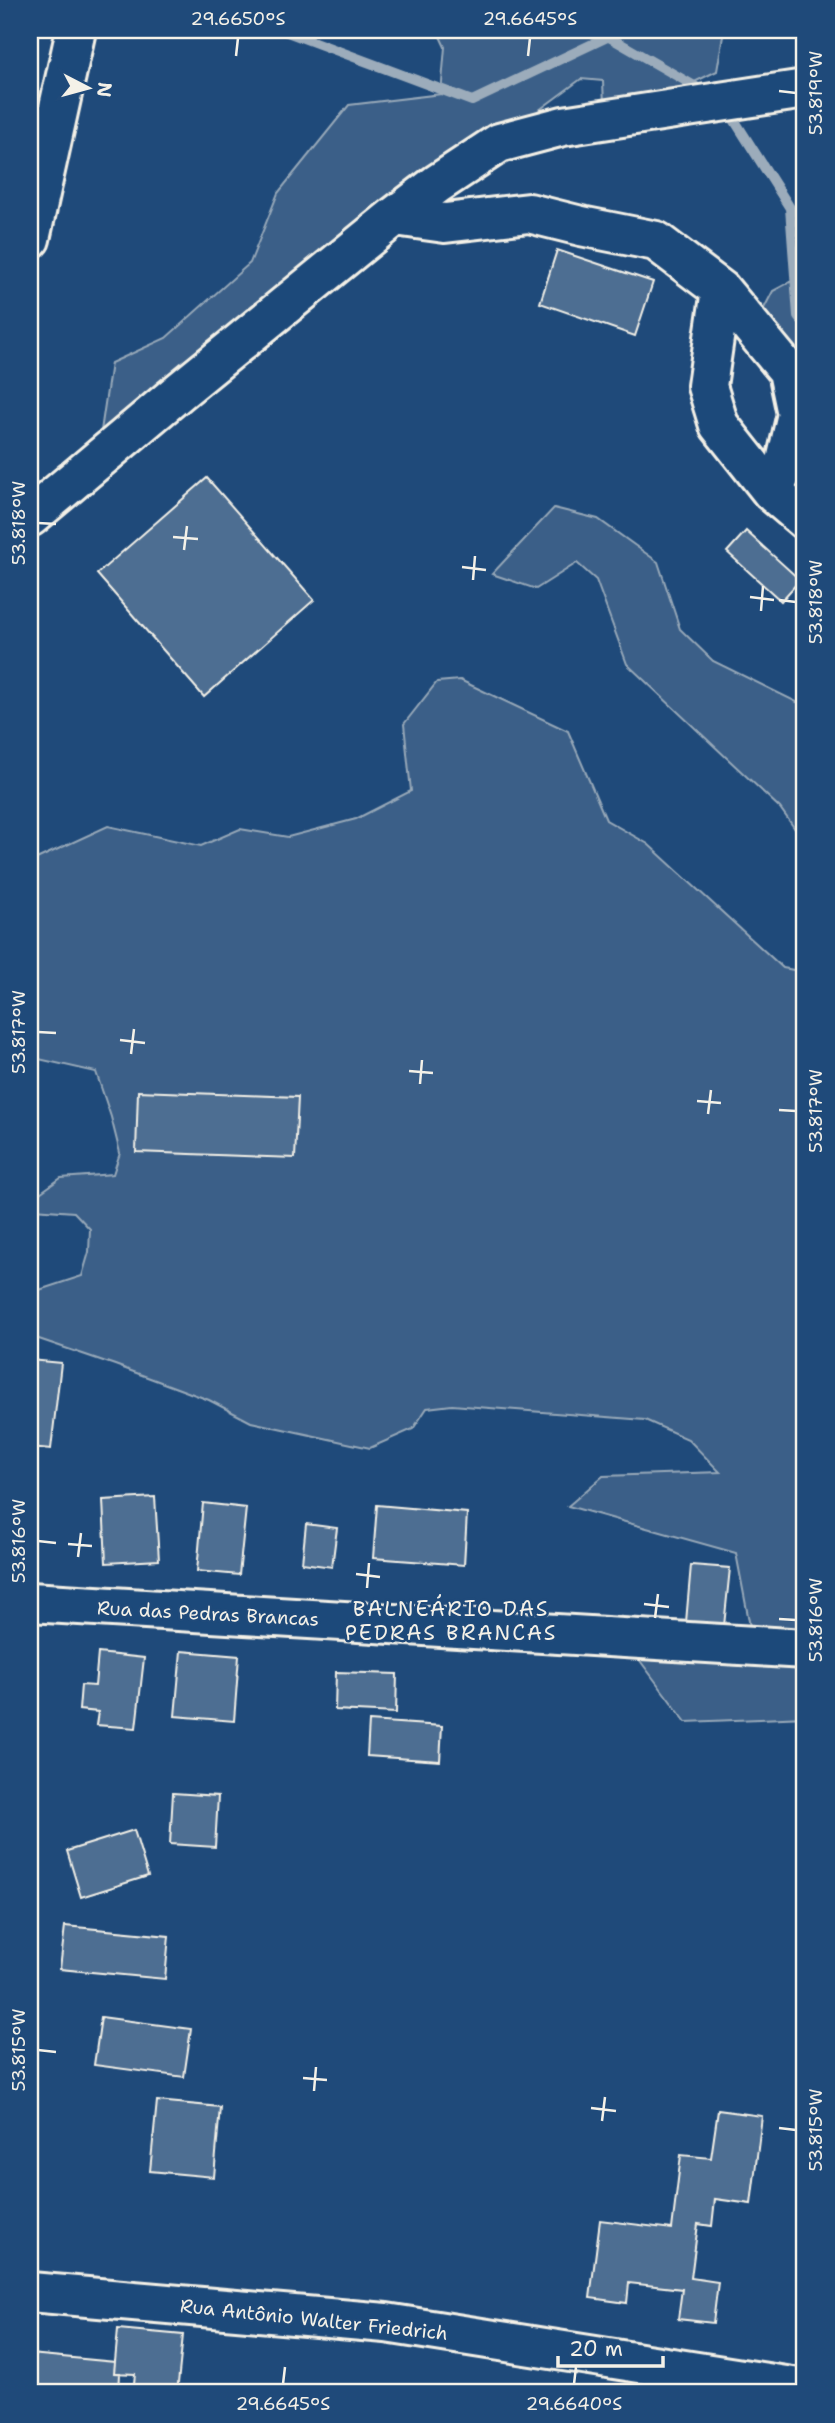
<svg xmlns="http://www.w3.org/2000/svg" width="835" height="2423" font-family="'Shantell Sans',sans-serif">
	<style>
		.green { fill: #3a5f88; stroke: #97a8b8; stroke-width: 2 }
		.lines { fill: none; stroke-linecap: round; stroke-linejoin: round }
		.stream { stroke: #9cacbb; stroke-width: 10 }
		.building { fill: #4d6e92; stroke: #f4f1e8; stroke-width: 2 }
		.minor-casing { stroke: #f4f1e8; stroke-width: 44 }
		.minor { stroke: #1f4a7a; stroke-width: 38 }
		.ticks { fill: none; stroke: #f4f1e8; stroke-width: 2.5 }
		.labels { text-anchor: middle; stroke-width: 5; stroke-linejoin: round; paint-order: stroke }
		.street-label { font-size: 19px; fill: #f4f1e8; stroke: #1f4a7a }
		.neighbourhood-label { font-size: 21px; letter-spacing: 2px; fill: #f4f1e8; stroke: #1f4a7a }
		.neatline { fill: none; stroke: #f4f1e8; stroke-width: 2.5 }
		.ticks-label { font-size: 18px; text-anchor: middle; fill: #f4f1e8 }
	</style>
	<rect width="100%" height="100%" fill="#1f4a7a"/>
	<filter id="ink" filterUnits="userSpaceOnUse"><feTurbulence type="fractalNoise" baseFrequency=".0143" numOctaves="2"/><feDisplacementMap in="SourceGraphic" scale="14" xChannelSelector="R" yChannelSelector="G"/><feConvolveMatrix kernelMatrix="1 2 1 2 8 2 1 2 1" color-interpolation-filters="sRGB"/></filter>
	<g filter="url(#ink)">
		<path class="green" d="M437,30H724L717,71L633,112L604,105L603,81L581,79L504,136L116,448L101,431L111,363L166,338L250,263L278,193L349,105L441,94L445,47Z
			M805,274V381L760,316L773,291Z
			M554,508L598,519L658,562L680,629L713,661L805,706V843L780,808L627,664L596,580L577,563L536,589L492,574Z
			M460,680L568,731L606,820L648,844L783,968L805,972V1717L686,1722L620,1634L753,1642L736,1553L568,1506L603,1476L720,1472L688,1439L645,1420L452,1405L427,1408L413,1429L370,1448L251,1422L209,1400L115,1365L30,1336V1293L82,1276L89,1252L90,1229L74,1212L34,1209L37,1195L61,1178L113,1174L120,1153L111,1117L96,1072L30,1057V862L108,826L201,846L240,829L288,837L356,819L411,791L404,724L437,682Z"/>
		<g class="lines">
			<path class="stream" d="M282,30L472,101L622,30
				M609,37L705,92
				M728,110L790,208L798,316L805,324"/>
		</g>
		<path class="building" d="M557,250L653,282L635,336L540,303Z
			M207,478L314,600L204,697L97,574Z
			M746,531L800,580L781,601L727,552Z
			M138,1091L298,1097L295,1158L136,1152Z
			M30,1360L61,1363L51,1449L30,1447Z
			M155,1497L159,1560L106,1563L103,1500Z
			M203,1503L246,1508L239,1575L197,1571Z
			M377,1505L467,1513L464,1565L373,1558Z
			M306,1524L337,1528L332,1567L302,1563Z
			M691,1565L730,1568L724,1626L686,1622Z
			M181,1651L239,1656L234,1721L175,1716Z
			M98,1653L144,1658L136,1728L96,1725L98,1712L79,1710L81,1685L95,1686Z
			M336,1672L397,1674L396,1713L335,1710Z
			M369,1721L442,1726L440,1761L367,1756Z
			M173,1793L218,1796L215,1847L170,1844Z
			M134,1830L148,1876L81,1897L67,1851Z
			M65,1926L169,1936L165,1979L60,1969Z
			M101,2017L191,2029L184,2077L94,2065Z
			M157,2101L220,2107L214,2177L150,2171Z
			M718,2110L762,2116L751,2204L715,2199L712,2226L698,2224L691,2278L718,2282L713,2323L678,2319L682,2289L629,2283L627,2303L590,2298L600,2220L672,2229L681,2155L711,2158Z
			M118,2329L183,2335L177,2393H133L135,2374L114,2373Z
			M30,2354L115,2362L114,2373H120L119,2393H30Z
			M224,2386L272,2390V2393H223Z
			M500,2386L542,2393H499Z"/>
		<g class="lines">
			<g class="minor-casing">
				<path id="minor" d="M395,216L445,223L529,213L581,226L656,241L721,290L788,371L797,414L785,466L772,492
					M30,239L76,30
					M721,290L707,386L719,425L772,492L805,520
					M30,517L180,391L395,216L437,184L499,143L563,126L805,89
					M30,1602L805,1649
					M30,2292L386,2323L805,2389"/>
			</g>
			<use href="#minor" class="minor"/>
		</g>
	</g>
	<path class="ticks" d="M236,56L238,38M528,56L530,38M779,91L796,93M38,523L56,524M173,537L198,539M184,550L187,526M462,567L486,570M473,580L475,556M750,597L774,600M779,600L796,602M761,611L763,586M38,1032L56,1033M120,1040L145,1043M131,1054L134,1029M409,1071L433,1073M420,1084L422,1060M697,1101L721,1103M779,1110L796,1111M708,1114L711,1090M38,1541L56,1543M68,1544L92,1546M78,1557L81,1533M356,1574L380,1577M367,1588L369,1563M644,1604L669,1607M655,1618L658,1594M779,1619L796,1620M38,2050L56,2052M303,2078L327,2080M314,2091L316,2067M591,2108L616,2111M602,2121L605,2097M779,2128L796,2130M283,2384L285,2367M574,2384L576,2367"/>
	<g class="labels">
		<g class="street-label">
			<text transform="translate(208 1613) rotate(3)" y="7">Rua das Pedras Brancas</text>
			<text transform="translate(314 2319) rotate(6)" y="7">Rua Antônio Walter Friedrich</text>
		</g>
		<g class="neighbourhood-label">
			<text x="451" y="1616">BALNEÁRIO DAS<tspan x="451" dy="24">PEDRAS BRANCAS</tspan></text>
		</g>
	</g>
	<rect width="835" height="2423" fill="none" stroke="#1f4a7a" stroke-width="77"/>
	<g transform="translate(88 88) rotate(96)" stroke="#1f4a7a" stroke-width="5" paint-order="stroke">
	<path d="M0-5L12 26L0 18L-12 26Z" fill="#f4f1e8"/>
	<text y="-10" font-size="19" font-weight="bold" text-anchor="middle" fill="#f4f1e8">N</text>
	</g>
	<path d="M558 2356v10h105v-10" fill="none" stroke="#f4f1e8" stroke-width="3.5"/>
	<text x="569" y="2356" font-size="21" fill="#f4f1e8" stroke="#1f4a7a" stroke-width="5" paint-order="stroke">20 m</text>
	<rect x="38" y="38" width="758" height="2346" class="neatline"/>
	<g class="ticks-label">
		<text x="238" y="25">29.6650°S</text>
		<text x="530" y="25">29.6645°S</text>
		<text transform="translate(816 93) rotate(-90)" y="6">53.819°W</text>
		<text transform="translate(19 523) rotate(-90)" y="6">53.818°W</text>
		<text transform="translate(816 602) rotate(-90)" y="6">53.818°W</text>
		<text transform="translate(19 1032) rotate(-90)" y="6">53.817°W</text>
		<text transform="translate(816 1111) rotate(-90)" y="6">53.817°W</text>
		<text transform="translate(19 1541) rotate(-90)" y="6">53.816°W</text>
		<text transform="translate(816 1620) rotate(-90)" y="6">53.816°W</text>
		<text transform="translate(19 2050) rotate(-90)" y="6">53.815°W</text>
		<text transform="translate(816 2130) rotate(-90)" y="6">53.815°W</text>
		<text x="283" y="2410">29.6645°S</text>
		<text x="574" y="2410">29.6640°S</text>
	</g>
</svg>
